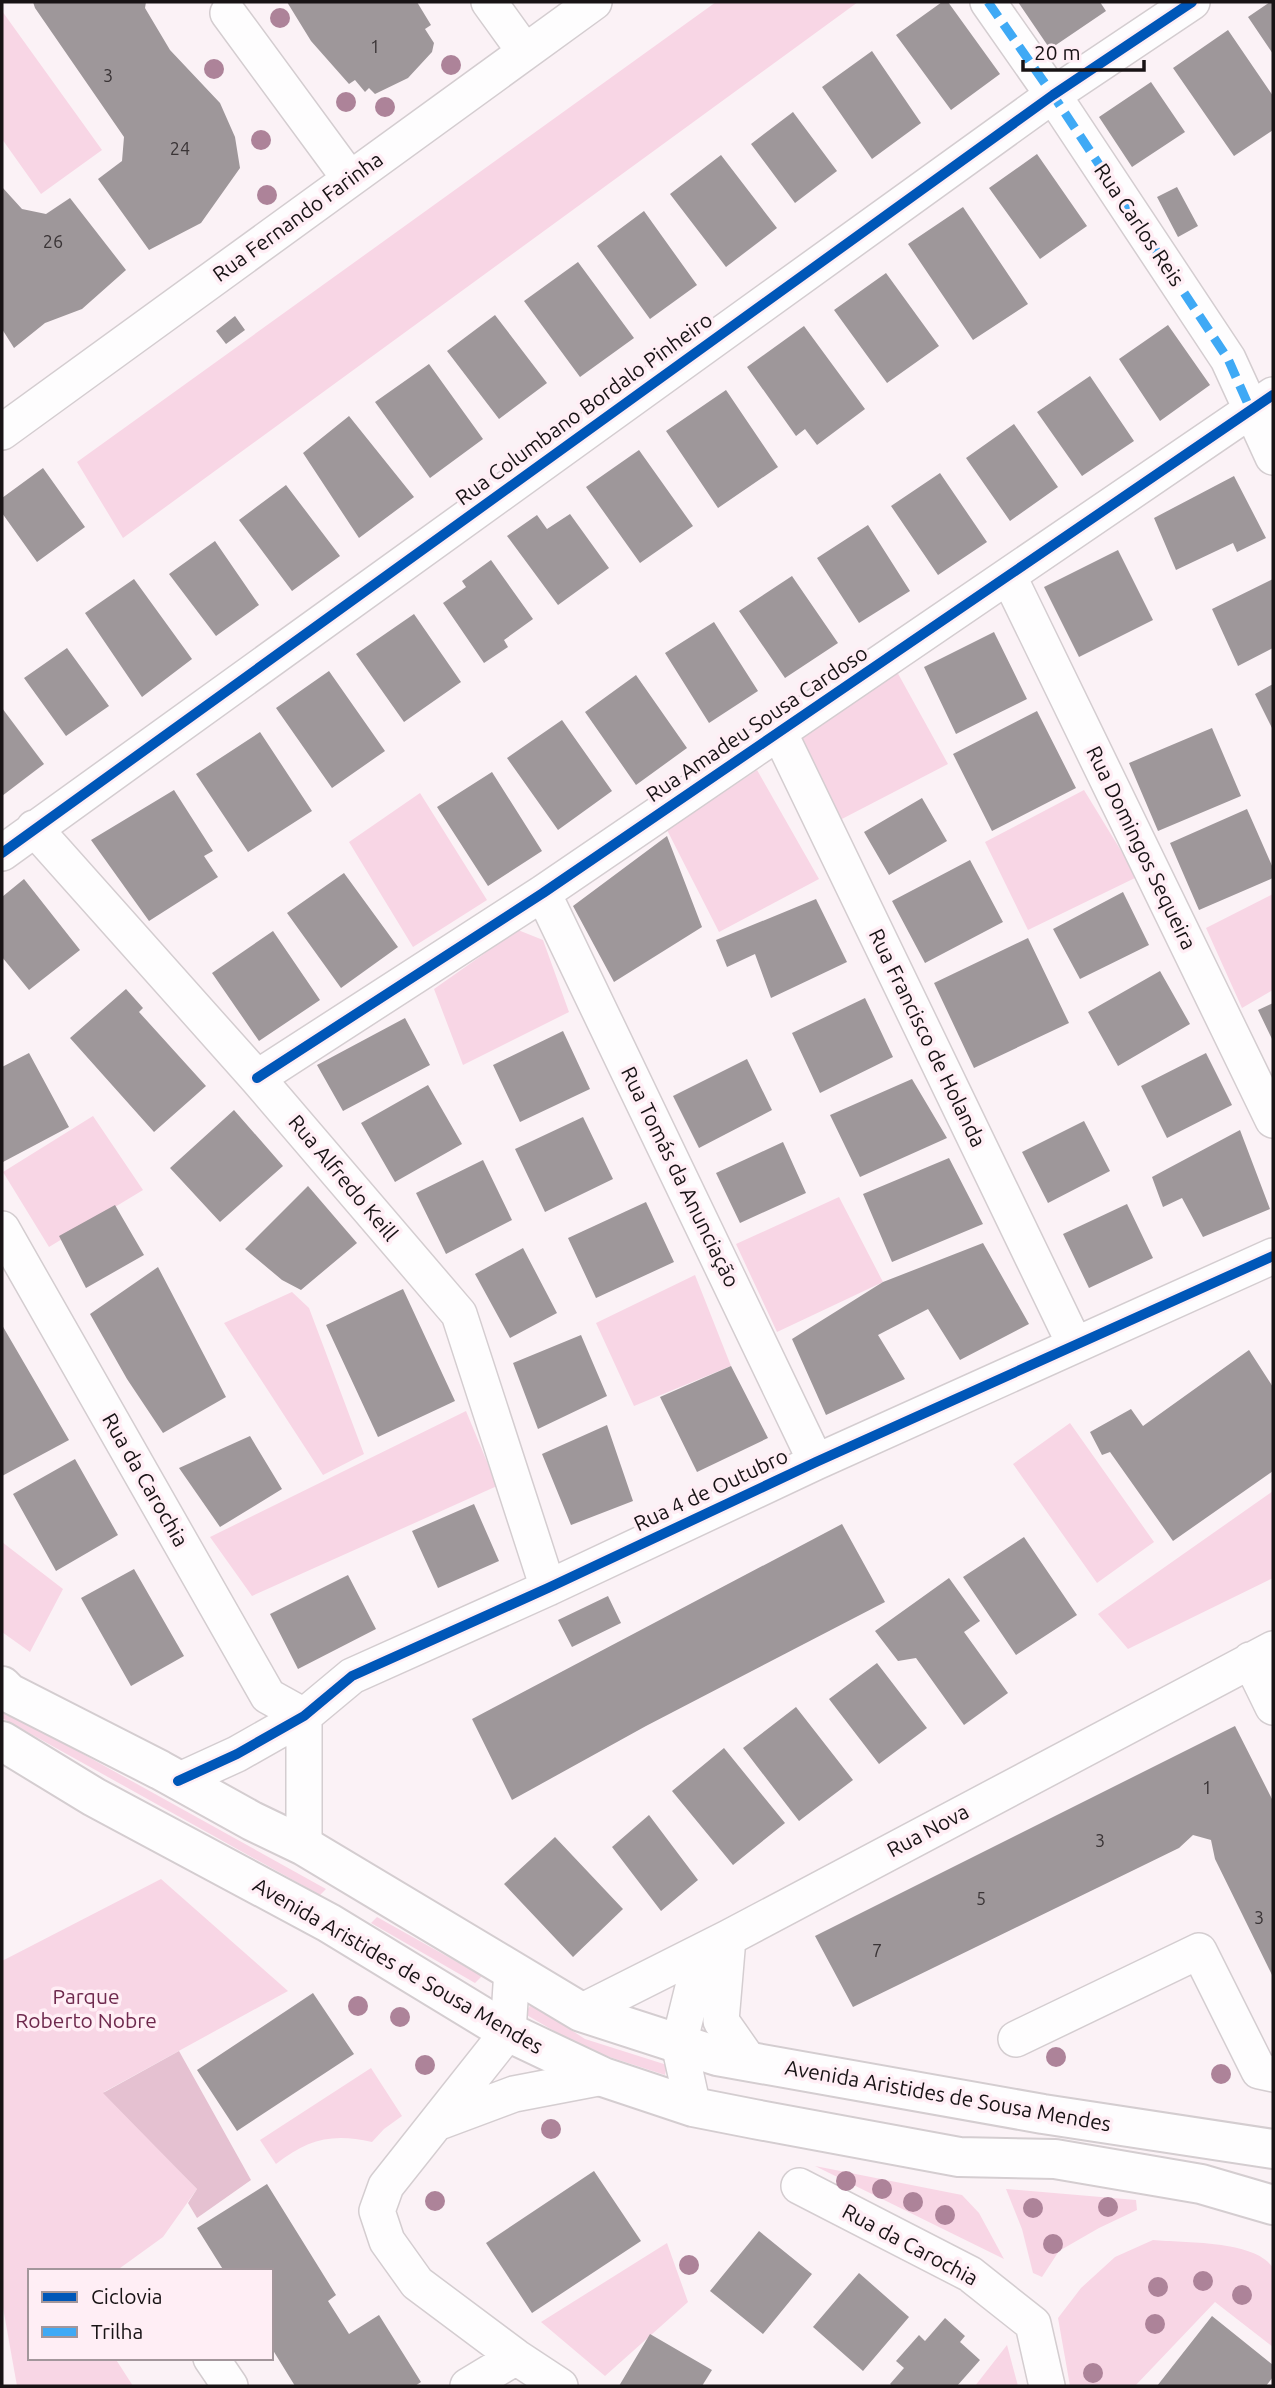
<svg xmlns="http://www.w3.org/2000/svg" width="1275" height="2388" font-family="Ubuntu,sans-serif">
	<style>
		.green { fill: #f8d6e5 }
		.forest { fill: #e5c1d1 }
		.building { fill: #9e979a }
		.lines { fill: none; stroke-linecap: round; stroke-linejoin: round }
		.street-casing { stroke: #d4cdd0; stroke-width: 38 }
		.secondary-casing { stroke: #d4cdd0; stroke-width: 42 }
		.street { stroke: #fefdfe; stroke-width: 35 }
		.secondary { stroke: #fefdfe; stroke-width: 38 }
		.quiet { stroke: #3fa9f5; stroke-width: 9; stroke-dasharray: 18 9; stroke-linecap: butt }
		.cycleway-casing { stroke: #ffeef5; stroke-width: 15 }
		.cycleway { stroke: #0057b8; stroke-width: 10 }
		.tree { fill: #ad8399 }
		.labels { text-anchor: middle; stroke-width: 7; stroke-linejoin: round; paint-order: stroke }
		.number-label { font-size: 18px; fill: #3a3436 }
		.street-label { font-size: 21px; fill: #181315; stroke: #ffeef5 }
		.park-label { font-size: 21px; fill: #6e294d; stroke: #ffeef5 }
	</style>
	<rect width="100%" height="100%" fill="#fbf2f6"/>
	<path class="green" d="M716,2H858L123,538L77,462Z
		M2,11L102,150L41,194L2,139Z
		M896,670L948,764L838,821L799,732Z
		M757,770L819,879L719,932L667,830Z
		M1084,790L1137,877L1028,930L985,842Z
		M420,793L487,900L413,947L349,842Z
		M1273,894V990L1242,1008L1206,928Z
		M518,930L543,940L569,1012L463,1065L434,989Z
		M93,1116L143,1190L49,1247L3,1172Z
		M839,1197L883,1282L777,1332L736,1244Z
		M695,1275L731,1366L634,1406L596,1323Z
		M292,1292L309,1308L364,1454L323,1475L224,1323Z
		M466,1411L497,1486L252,1596L210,1537Z
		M1070,1423L1154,1542L1097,1583L1013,1464Z
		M1273,1491V1578L1128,1649L1098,1614Z
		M2,1542L63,1589L30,1652L2,1632Z
		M2,1709L326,1889L320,1895L2,1718Z
		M161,1879L288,1991L104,2092L197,2189L163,2237L116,2271H30V2358H115L133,2386H17L2,2302V1961Z
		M377,1917L482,1976L475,1983L371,1923Z
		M531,2004L585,2039L667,2065L665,2075L585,2049L525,2014Z
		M371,2068L402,2116L384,2129L372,2142C332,2133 308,2139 276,2164L260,2140Z
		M815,2166L962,2195L979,2213L1004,2259Z
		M1006,2189L1136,2200L1137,2210L1099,2228L1059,2251L1042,2277L1033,2273L1022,2229Z
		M1153,2240C1184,2243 1256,2240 1273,2268V2347L1215,2302L1135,2386H1070L1058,2318L1081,2288L1115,2257Z
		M667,2243L688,2302L605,2376L541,2322Z
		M1007,2345L1018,2386H975Z"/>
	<path class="forest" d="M179,2051L251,2180L197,2218L188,2203L197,2189L103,2093Z"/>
	<path class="building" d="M33,2H146L145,8L170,50L220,103L235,137L240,168L201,223L149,250L98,179L122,161L124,137L35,8Z
		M287,2H417L431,25L425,29L434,43L432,52L408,78L375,94L369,88L365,92L355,80L349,84L311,41Z
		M942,2H948L1000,74L951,110L896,35Z
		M1018,2H1100L1106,11L1050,49Z
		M1270,2H1273V54L1248,17Z
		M1228,30L1273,96V130L1234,156L1173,68Z
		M872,51L921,123L872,159L822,87Z
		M1151,82L1185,132L1132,167L1099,117Z
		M793,112L837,171L795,203L751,144Z
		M1037,154L1087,226L1040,259L989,188Z
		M721,155L777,228L726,267L670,194Z
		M2,187L22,209L46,214L70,198L126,270L82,309L45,323L14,348L2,329Z
		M1177,187L1198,226L1178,237L1157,197Z
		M963,207L1028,304L973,340L908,244Z
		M644,211L697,285L650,319L597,246Z
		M578,262L634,338L580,377L524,301Z
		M886,273L939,346L887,383L834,310Z
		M495,315L547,383L499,419L447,351Z
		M235,316L245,330L226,344L216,331Z
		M1168,325L1210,385L1160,421L1119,359Z
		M804,326L865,409L817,445L805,429L796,436L747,367Z
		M429,364L483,439L430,478L375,402Z
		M1090,376L1134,441L1082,476L1037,412Z
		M726,390L778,467L718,508L666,431Z
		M349,416L414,497L359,538L303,453Z
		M1014,424L1058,487L1010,521L966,458Z
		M639,450L693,526L640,563L586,487Z
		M43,468L85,527L37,562L2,513V498Z
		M940,473L987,542L938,575L891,506Z
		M1234,476L1266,538L1237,552L1233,543L1176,570L1154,518Z
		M286,485L340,556L292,591L239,520Z
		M570,514L609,568L558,605L507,536L537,515L547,529Z
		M868,525L910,591L859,623L817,558Z
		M215,541L259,605L216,636L169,574Z
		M1118,550L1153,620L1079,657L1044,587Z
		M491,560L533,619L504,640L508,647L484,663L443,603L466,587L462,581Z
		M792,576L838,643L785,678L739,611Z
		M134,579L192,659L142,697L85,613Z
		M1273,579V648L1238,666L1212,609Z
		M414,614L461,682L404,722L356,654Z
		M714,622L758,691L709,723L665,653Z
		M994,632L1027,699L956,734L924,667Z
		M67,648L109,706L66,736L24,678Z
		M329,671L385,751L332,788L276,708Z
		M636,675L687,748L636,785L585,712Z
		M1273,684V730L1255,694Z
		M2,708L44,764L2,796Z
		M1037,711L1076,788L992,831L953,754Z
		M562,720L612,791L558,830L507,758Z
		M1212,728L1241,796L1158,831L1129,763Z
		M260,732L312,811L248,852L196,774Z
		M492,772L542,851L488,886L437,807Z
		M174,790L213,851L204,856L218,877L149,921L91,840Z
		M922,798L947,841L889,875L864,832Z
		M1247,809L1273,868V878L1199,910L1170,843Z
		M667,836L702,927L614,982L573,906Z
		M970,860L1003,922L925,963L892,901Z
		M344,873L398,947L341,988L287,913Z
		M24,879L80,950L29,990L2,957V897Z
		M1123,892L1149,945L1080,979L1053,929Z
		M816,899L847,962L771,998L755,954L727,967L716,940Z
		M273,931L320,1000L259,1041L212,973Z
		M1028,938L1069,1023L974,1068L934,983Z
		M1160,971L1190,1024L1118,1066L1088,1012Z
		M126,989L143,1008L139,1012L206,1086L154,1132L70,1038Z
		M865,998L893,1057L820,1093L792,1033Z
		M1273,1003V1041L1258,1010Z
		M405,1018L430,1065L343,1111L317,1065Z
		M563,1031L590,1089L520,1122L493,1065Z
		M29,1053L69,1127L3,1162L2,1067Z
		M1206,1053L1232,1105L1167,1138L1141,1086Z
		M747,1059L772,1110L699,1148L673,1096Z
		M912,1079L947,1138L860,1177L830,1115Z
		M428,1085L462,1144L395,1182L361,1123Z
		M234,1110L283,1166L220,1222L170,1168Z
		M583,1117L613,1179L545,1212L515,1149Z
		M1084,1121L1110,1171L1048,1203L1022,1152Z
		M1240,1130L1270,1209L1203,1237L1182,1198L1163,1207L1152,1177Z
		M783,1142L806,1193L740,1223L716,1173Z
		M949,1158L983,1224L892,1262L863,1194Z
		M483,1160L512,1220L446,1254L416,1193Z
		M308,1186L357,1243L301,1290L282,1280L245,1249Z
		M646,1202L674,1262L596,1298L568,1238Z
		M1127,1204L1153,1258L1089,1288L1063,1234Z
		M115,1205L144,1255L86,1288L59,1236Z
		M983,1243L1029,1324L960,1360L928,1309L878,1335L905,1379L826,1415L792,1339L883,1282Z
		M523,1248L557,1313L510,1338L475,1274Z
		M158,1267L226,1397L163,1433L127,1379L90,1314Z
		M403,1289L455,1401L378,1437L326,1325Z
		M2,1325L69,1440L2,1476Z
		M581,1335L607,1396L538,1429L513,1363Z
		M1249,1350L1273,1387V1471L1173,1541L1110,1452L1102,1455L1090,1432L1131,1409L1143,1426Z
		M731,1366L768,1438L697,1472L660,1397Z
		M607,1425L633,1501L571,1525L542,1454Z
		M250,1436L282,1489L220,1527L179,1468Z
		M75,1459L118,1535L56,1571L13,1494Z
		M474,1504L499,1561L438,1588L412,1531Z
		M842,1524L885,1602L646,1726L512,1800L472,1719Z
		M1024,1537L1077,1615L1016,1655L963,1577Z
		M134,1569L184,1656L131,1686L81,1598Z
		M348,1575L376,1629L298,1669L270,1614Z
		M949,1578L980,1621L964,1632L1008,1693L964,1725L916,1658L898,1661L875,1631Z
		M608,1596L621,1623L572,1647L558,1620Z
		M877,1663L927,1728L879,1764L829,1699Z
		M796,1707L853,1780L799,1821L743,1748Z
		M1235,1726L1273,1801V1977L1215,1859L1211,1840L1193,1835L1179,1848L853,2007L815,1936Z
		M724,1748L785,1823L733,1865L672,1791Z
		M649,1815L698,1880L661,1911L612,1847Z
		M555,1837L623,1909L573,1957L504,1884Z
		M313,1993L354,2054L237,2131L197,2070Z
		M594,2171L641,2241L532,2313L486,2243Z
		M267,2184L336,2295L328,2301L349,2334L379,2315L421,2382L415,2386H295L271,2347V2271H224L197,2228Z
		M759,2231L812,2274L763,2334L710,2291Z
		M859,2273L909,2317L863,2371L813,2327Z
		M1212,2316L1273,2365V2377L1266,2386H1157Z
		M945,2318L965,2336L960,2342L980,2360L957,2386H892L890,2384L904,2368L896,2361L919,2335L925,2341Z
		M650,2334L712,2370L702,2386H619Z"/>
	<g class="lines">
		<g class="street-casing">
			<path id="street" d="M489,2L525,52
				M988,2L1053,95L1228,359L1273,457
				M228,13L350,179
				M2,432L594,2
				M1009,577L1273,1120
				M779,732L1075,1345
				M34,828L257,1078L459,1314L548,1588
				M2,853L1053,95L1192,2
				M543,893L816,1462
				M257,1078L543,893L1273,395
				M2,1229L268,1696L304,1716
				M1250,1660L1273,1707
				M304,1716V1846
				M178,1781L237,1754L304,1716L352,1676L548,1588L816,1462L1273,1256
				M728,1938L721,2021L749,2061
				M512,1970L508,2032L386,2186L377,2211L387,2241L417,2283L516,2357L560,2386
				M581,2012L728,1938L1273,1649
				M1016,2039L1199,1951L1259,2071L1273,2074
				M693,2107L679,2044L702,1951
				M439,2122L514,2094L603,2077
				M799,2186L970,2274L1033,2324L1047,2386
				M211,2358L230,2386
				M468,2386L516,2357"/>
		</g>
		<g class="secondary-casing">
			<path id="secondary" d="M2,1686L9,1693L160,1770L252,1821L304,1846L581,2012L717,2056L1043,2114L1273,2149
				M2,1741L94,1797L329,1923L508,2032L603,2077L693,2107L754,2119L959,2157L1055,2159L1201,2184L1273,2205"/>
		</g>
		<use href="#street" class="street"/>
		<use href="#secondary" class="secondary"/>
		<path class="quiet" d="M988,2L1053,95L1228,359L1251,411"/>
		<g class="cycleway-casing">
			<path id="cycleway" d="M2,853L1053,95L1192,2
				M257,1078L543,893L1273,395
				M178,1781L237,1754L304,1716L352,1676L548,1588L816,1462L1273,1256"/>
		</g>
		<use href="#cycleway" class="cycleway"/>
	</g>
	<g class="tree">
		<circle cx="280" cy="18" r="10"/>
		<circle cx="451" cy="65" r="10"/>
		<circle cx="214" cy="69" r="10"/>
		<circle cx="346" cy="102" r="10"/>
		<circle cx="385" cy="107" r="10"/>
		<circle cx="261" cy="140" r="10"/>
		<circle cx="267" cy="195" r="10"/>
		<circle cx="358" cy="2006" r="10"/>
		<circle cx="400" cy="2017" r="10"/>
		<circle cx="1056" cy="2057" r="10"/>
		<circle cx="425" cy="2065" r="10"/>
		<circle cx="1221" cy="2074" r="10"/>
		<circle cx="551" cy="2129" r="10"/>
		<circle cx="846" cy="2181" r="10"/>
		<circle cx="882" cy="2189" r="10"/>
		<circle cx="435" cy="2201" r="10"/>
		<circle cx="913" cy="2202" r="10"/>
		<circle cx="1108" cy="2207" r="10"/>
		<circle cx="1033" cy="2208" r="10"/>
		<circle cx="945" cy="2215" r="10"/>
		<circle cx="1053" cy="2244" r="10"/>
		<circle cx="689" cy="2265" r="10"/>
		<circle cx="1203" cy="2281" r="10"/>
		<circle cx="1158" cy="2287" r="10"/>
		<circle cx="1242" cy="2295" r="10"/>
		<circle cx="1155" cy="2324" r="10"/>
		<circle cx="1093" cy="2373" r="10"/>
	</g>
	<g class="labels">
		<g class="number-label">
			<text x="375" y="53">1</text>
			<text x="108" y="82">3</text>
			<text x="180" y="155">24</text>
			<text x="53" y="248">26</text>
			<text x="1207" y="1794">1</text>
			<text x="1100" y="1847">3</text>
			<text x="981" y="1905">5</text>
			<text x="1259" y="1924">3</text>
			<text x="877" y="1957">7</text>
		</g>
		<g class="street-label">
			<text transform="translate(298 217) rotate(-36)" y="7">Rua Fernando Farinha</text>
			<text transform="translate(1139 225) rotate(56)" y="7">Rua Carlos Reis</text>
			<text transform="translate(584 409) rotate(-36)" y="7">Rua Columbano Bordalo Pinheiro</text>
			<text transform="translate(757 724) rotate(-34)" y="7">Rua Amadeu Sousa Cardoso</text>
			<text transform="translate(1141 848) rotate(64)" y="7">Rua Domingos Sequeira</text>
			<text transform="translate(927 1038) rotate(64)" y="7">Rua Francisco de Holanda</text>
			<text transform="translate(680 1177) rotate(64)" y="7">Rua Tomás da Anunciação</text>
			<text transform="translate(343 1178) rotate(50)" y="7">Rua Alfredo Keill</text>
			<text transform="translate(145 1480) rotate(60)" y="7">Rua da Carochia</text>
			<text transform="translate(711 1490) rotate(-25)" y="7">Rua 4 de Outubro</text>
			<text transform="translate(928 1831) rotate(-28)" y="7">Rua Nova</text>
			<text transform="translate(398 1966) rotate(30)" y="7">Avenida Aristides de Sousa Mendes</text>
			<text transform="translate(948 2096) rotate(10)" y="7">Avenida Aristides de Sousa Mendes</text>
			<text transform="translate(910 2245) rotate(28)" y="7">Rua da Carochia</text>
		</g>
		<g class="park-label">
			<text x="86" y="2004">Parque<tspan x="86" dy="24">Roberto Nobre</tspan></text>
		</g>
	</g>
	<rect width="1275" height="2388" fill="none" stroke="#181315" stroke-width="7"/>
	<rect x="28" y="2269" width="245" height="91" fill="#ffeef5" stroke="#a3969b" stroke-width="2"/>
	<rect x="42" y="2292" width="35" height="10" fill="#0057b8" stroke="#a3969b" stroke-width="2"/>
	<text x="91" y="2304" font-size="21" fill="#181315">Ciclovia</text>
	<rect x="42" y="2327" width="35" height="10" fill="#3fa9f5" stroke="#a3969b" stroke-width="2"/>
	<text x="91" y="2339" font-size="21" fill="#181315">Trilha</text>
	<path d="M1023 60v10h121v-10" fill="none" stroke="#181315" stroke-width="3.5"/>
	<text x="1034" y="60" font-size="21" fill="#181315" stroke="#ffeef5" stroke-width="5" paint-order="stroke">20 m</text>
</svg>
